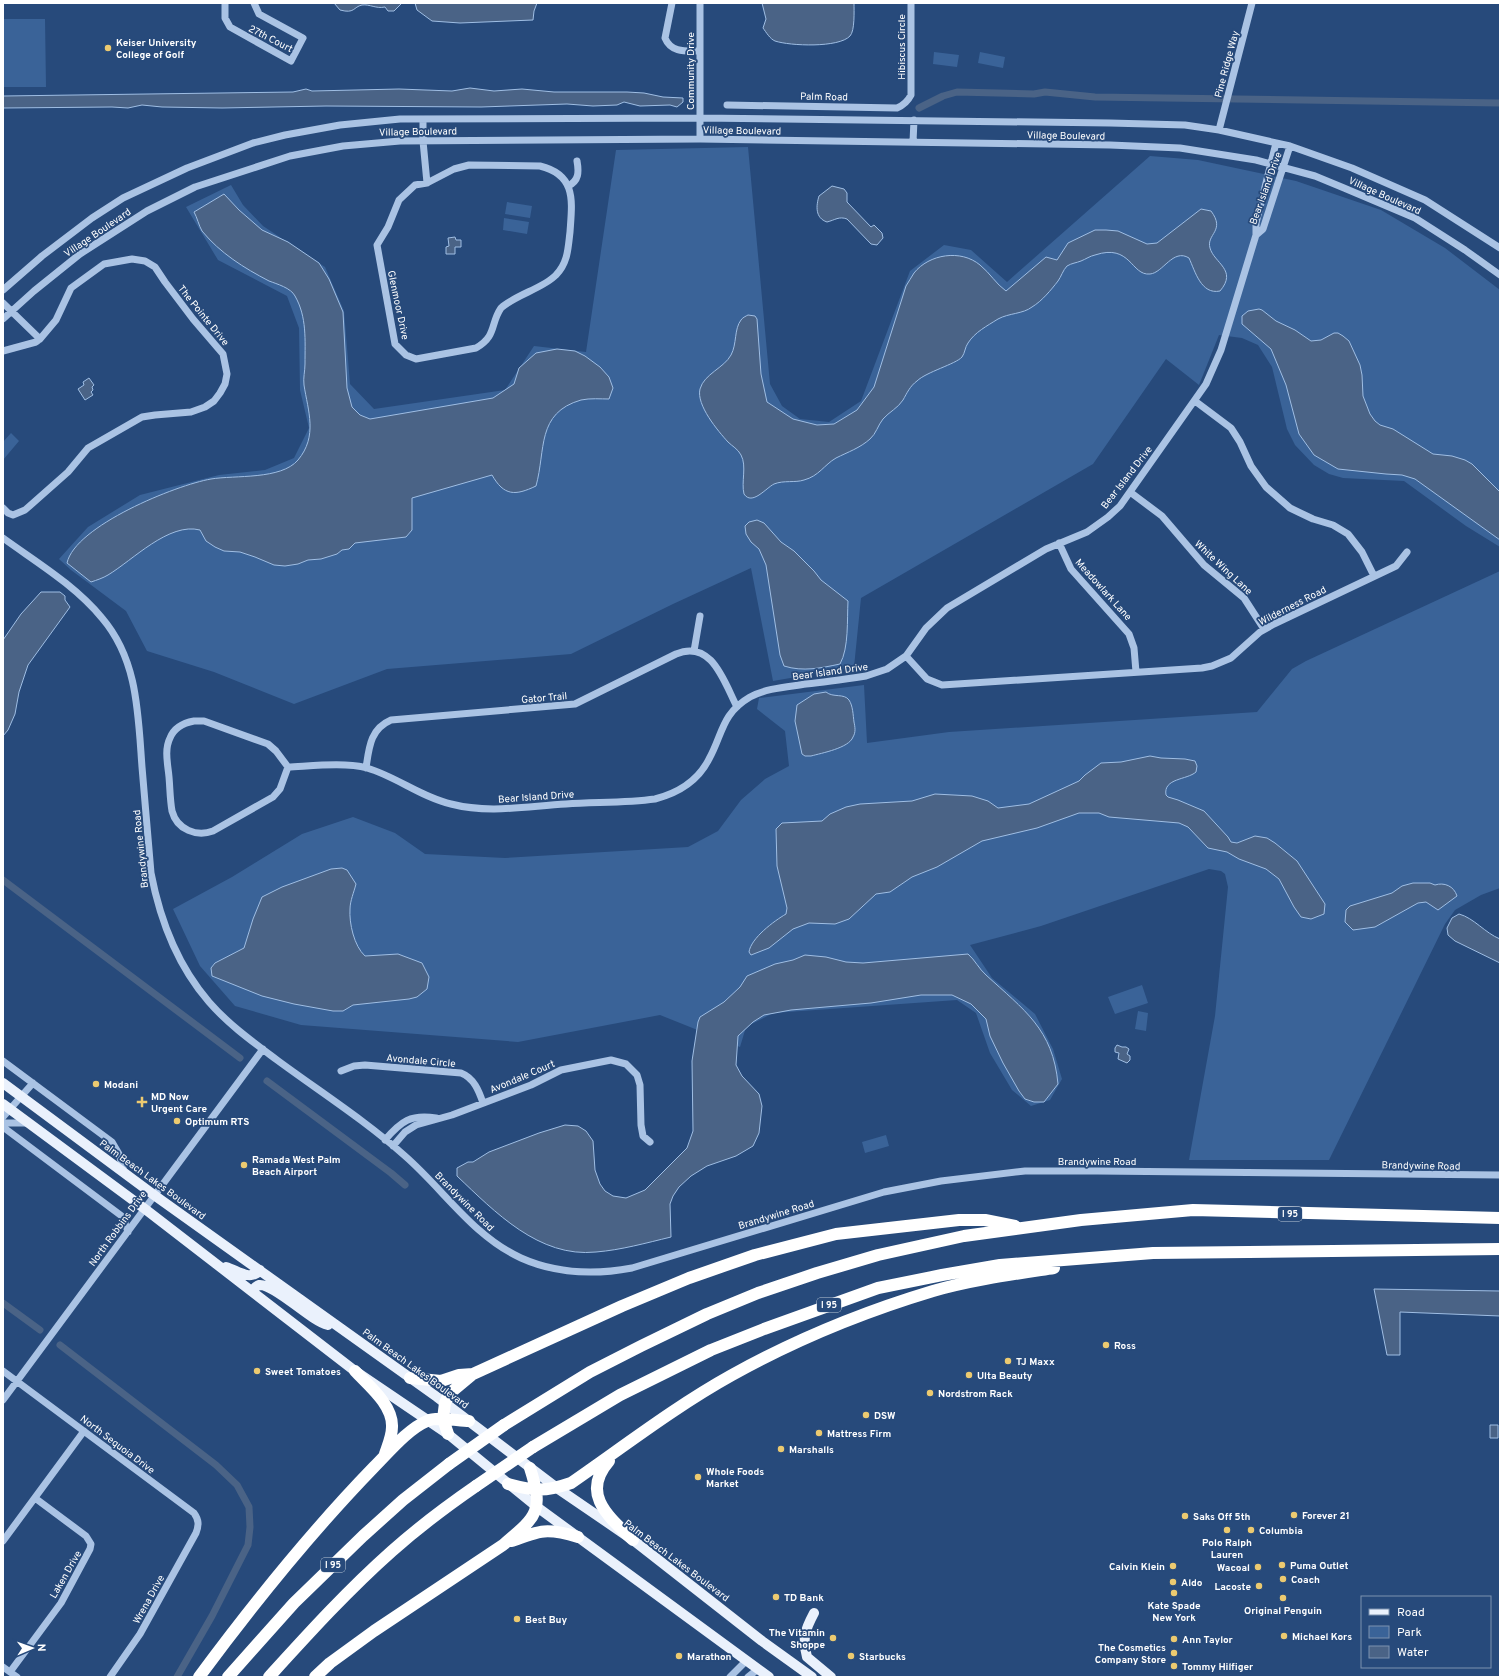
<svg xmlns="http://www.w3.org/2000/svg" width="1503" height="1680" font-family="Overpass,sans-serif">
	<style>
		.green { fill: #3a6398 }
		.water { fill: #4a6386; stroke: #9fbee4 }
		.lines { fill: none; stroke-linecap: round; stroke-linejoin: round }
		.canal { stroke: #4a6386; stroke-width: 7 }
		.minor { stroke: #aac3e4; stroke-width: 7 }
		.major { stroke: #eaf1fc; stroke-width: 10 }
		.highway { stroke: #fff; stroke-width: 12 }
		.highway-bridge { stroke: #fff; stroke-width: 12 }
		.poi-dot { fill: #ecca70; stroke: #274a7b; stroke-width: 1.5 }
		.labels { text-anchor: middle; stroke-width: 3.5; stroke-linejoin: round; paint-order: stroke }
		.shield { fill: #274a7b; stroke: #bec9d7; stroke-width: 1 }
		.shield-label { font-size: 9px; font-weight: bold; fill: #fff }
		.street-label { font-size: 10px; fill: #fff; stroke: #274a7b }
		.poi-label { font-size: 10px; font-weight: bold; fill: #fff; stroke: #274a7b; text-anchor: start }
	</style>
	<rect width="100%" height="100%" fill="#274a7b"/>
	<path class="green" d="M3,19H45L46,87H3Z
		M934,52L959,55L957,67L933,64Z
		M980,52L1005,57L1003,68L978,63Z
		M748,147L770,384L782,406L800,419L829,422L861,401L910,271L944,245L971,250L1007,282L1150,156L1198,160L1296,181L1381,210L1445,248L1500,290V547L1466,526L1404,481L1343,478L1329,474L1314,465L1295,445L1287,429L1272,367L1258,345L1242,338L1219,335L1199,385L1166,359L1093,464L861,598L854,667L773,681L751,568L673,604L571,654L387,669L294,704L214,672L147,651L126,611L71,570L59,559L88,527L140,495L219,475L265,470L294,458L309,428L300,390L299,328L287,296L218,260L186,207L231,185L243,205L263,226L325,267L344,311L350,384L374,409L505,390L534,346L586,352L616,150Z
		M507,202L532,206L530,218L505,214Z
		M504,218L529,222L527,234L503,230Z
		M11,433L19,441L3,460V442Z
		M1500,571V888L1481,895L1455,910L1445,924L1329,1160H1189L1215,1016L1228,887L1225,874L1221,871L1209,869L1041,926L970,945L992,978L1035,1014L1053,1049L1062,1079L1050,1100L1031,1106L1012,1090L990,1053L976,1013L957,1000L773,1013L746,1027L740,1047L660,1015L518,1042L301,1025L235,1006L200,966L173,909L232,877L302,834L353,817L395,833L425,854L505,858L688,847L718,831L741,800L765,779L789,766L785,731L757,709L759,698L864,685L867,743L949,732L1257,712L1292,669L1306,661Z
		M1142,985L1148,1003L1115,1014L1108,997Z
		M1138,1011L1148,1013L1146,1031L1135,1029Z
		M886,1135L889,1146L865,1153L862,1142Z"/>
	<path class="water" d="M334,3H402L394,11H388L385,7C376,9 370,4 362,5C353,7 355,14 340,10Z
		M415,3H541H537L534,11L533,20L460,23L432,21L417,10Z
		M762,3H854C854,10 855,31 850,36C839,48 790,46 775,41C770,39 766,32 763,28L766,19Z
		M470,88L494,91L522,89L554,92H627L644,93L663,97L683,98V102L677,107L670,105L640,106L624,102L617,105L593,106L567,104L481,107L326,106L222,108L162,107L142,105L128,108L112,107L3,108V96L293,92L306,89L312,91L399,89L452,91Z
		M832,186L844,189L847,193V202L871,227L874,225L882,233L883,238L877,245L871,244L847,219C839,216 835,220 827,222C815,218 816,206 819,196Z
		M224,194L239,210L262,230L288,242L319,263L329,279L343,312L347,388L352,407L360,415L370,419L493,398L514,384L519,368L536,353L557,349L575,351L585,356L600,367L609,377L613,388L609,399C601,399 590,398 581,400C536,413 546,450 536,486C515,496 504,496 492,475L412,498V530L406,537L355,543L349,549L342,550L337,554L321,559L308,560L298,564L285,566L274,565L255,557L240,552L224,551L215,547L206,541L200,530C169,522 133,560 108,575C103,578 97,580 91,582L67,563C75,526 176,485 211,479C235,475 281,480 298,460C318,436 308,411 304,385C303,378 305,371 305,364C305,340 307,317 295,296C291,288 277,284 269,281C244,268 220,253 202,231C199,226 197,217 194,212Z
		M1201,209L1211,211C1226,231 1206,234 1210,248C1214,263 1238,270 1220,291C1201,295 1195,271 1189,258C1173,248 1163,273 1150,274C1131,276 1131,243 1095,255C1090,256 1086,259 1081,261C1076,263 1072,263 1067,266C1063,270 1061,277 1058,281C1051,290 1042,301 1032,307C1023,314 1009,313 998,319C987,326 975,332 968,343C965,347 965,353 962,357C956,364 926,372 917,381C910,386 907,393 903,400C898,408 889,412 883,419C878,425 876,434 870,439C860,448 848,452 836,458C824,465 819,476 804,480C795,483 784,480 774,484C766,488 752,506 744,494C741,482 747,466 741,455C738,449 732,446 728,442C718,431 696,405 700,389C704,374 724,368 731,355C737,344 734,329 741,320C742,318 746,316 748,315L755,316L757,319L761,374L767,402L793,419L817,425L834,424L857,410L874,387L906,286C909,282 911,277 914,273C929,254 961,249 980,265C990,273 996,284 1006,291L1046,257L1057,260L1068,243L1095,230H1106L1118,231L1147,244L1157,243Z
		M455,237L456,240H461V247H455V254H446V247L449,246L448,238Z
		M1259,309L1262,310L1276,321L1295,330L1311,341L1321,340L1334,333H1338L1343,336L1349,341L1360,365L1362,375L1363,396L1370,414L1375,421L1380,425L1393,429L1433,454L1452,456L1465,460L1472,464L1500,492V540L1415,479L1402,475L1386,474L1338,469L1314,455L1299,434L1286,385L1271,349L1242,324V316L1248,311Z
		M89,378L94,385L92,387L93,390L91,392L93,395L85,400L78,389L84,385L83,382Z
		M757,520L764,523L781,542L794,551L814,571L821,580L848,601C847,619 849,648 840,664C821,668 803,672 784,666L780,655L766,565L759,549L751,542L746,534L745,526L749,522Z
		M41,592H60L65,596V600L70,607L28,665L19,692L15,714L8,730L3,736V640L21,614Z
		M826,692C833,698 844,693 849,700C853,706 853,715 854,722C855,727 856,732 853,737C849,748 822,753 811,756H805L802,754L795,721L797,705L814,694Z
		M1150,756L1161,758L1185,759L1195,761L1197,766L1196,772C1187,780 1163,778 1166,795L1168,797L1178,800L1204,811L1228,837L1231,842L1237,843L1255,836L1267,838L1275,843L1297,861L1325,904L1324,914L1311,919L1301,917L1294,907L1279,879L1266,869L1239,859L1227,852L1208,848L1188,827L1179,823L1109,817L1099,813H1079L1037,828L982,841L937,867L912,877L890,892L876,894L849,919L835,924L809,923L793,929L769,948L751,955L749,952C751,938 774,921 786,914L787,908L777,866L776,829L782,823L822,821L830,814L846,807L860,804L912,801L935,794L972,796L988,801L998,808L1029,804L1079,781L1085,775L1101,763L1121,762Z
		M342,868L347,870L356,884C354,892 350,901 350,909C349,923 354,946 365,956L398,954L422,963L429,977L427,989L417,997L409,999L353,1005L343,1011H333L294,1004L262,996L212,976L211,968L215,963L244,948L253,919L262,897L282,887L331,869Z
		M1413,883H1430L1435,885C1444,882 1454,886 1457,896L1438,910L1426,902L1418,903L1375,927L1353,930L1345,922L1346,910L1350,906L1392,893L1402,886Z
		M1459,914C1474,918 1485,933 1500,939V963L1455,941L1448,935L1447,928L1452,918Z
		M968,954C975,960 979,969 986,975C1024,1010 1053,1029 1058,1084L1044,1102H1034L1025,1099L1019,1091L1003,1063L990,1036L986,1019L971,1004L952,995H921L871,1003L791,1010L764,1015L753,1022L738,1036L736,1065L742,1076L759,1094L762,1106L759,1133L753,1146L736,1156L707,1166L691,1176L679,1187L673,1196L670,1204L671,1237C646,1243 621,1250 596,1252C539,1258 495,1212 457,1176V1168L468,1162H473L489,1152L539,1133L565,1125L578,1126L586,1131L593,1141L595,1170L600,1184L605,1191L613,1196L626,1198L645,1190L687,1148L693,1131L692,1061L698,1022L700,1017L724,1002L740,987L747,976L775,964L793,960L805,955L826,957L846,962L863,963Z
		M1117,1045L1122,1047H1126L1129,1049L1127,1054L1130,1056V1060L1127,1063L1118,1059L1119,1053L1115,1052V1048Z
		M1374,1289L1500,1291V1316L1400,1312V1355H1387Z
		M1490,1425H1498V1438H1490Z"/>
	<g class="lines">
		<path class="canal" d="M919,108L943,96L957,92L1034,94L1045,92L1095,97L1500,103
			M3,880L240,1058
			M267,1081L391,1173L405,1185
			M3,1303L40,1330
			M60,1345L216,1465L237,1485L249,1507L250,1527L248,1545L212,1616L177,1677"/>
		<path class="minor" d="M225,3V18L230,27L291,61L303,38L259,14L254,3
			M672,3L665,38C671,53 686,51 700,51
			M700,3V139
			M727,105L897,108C904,105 908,101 911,95V3
			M423,120V141L427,183
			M1219,130L1252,3
			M913,142L914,120
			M469,165L540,166C577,175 572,202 570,232C568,248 568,263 556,275C544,288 515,295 501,308C490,324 497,336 476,348L416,359L406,355L395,344L377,245L388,227L399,200L415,185L427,183L454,169Z
			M568,186C579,181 579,172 577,161
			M1256,235L1263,229L1290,146
			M3,290L42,256L92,218L123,198L187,168L253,143L285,135L340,125L400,119L700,118L1110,123L1185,125L1219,130L1290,146L1352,168L1425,200L1500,248
			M3,303L40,339
			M3,319L34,291L80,254L147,211L195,187L290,156L343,146L400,141L700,139L1110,145L1180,148L1256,160L1315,176L1344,188L1415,218L1465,250L1500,275
			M3,351L36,342L40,339L56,320L71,288L104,264L132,259L145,261L155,267L165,282L193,319L223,354L227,374L225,384L220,393L214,401L205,407L191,412L155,415L142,417L88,448L68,472L25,510L13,515L8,513L3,508
			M1195,401L1231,428L1240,442L1251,466L1266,487L1290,508L1313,519L1333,525L1348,534L1362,552L1374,576
			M1130,492L1162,516L1204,565L1244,598L1264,629
			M3,538C36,562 75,585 102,618C138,660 138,714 142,767C145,802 148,838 151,873C160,920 177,965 209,1002C229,1025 253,1042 277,1060C319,1091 366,1121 405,1156C444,1190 473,1236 521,1258C557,1274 595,1275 632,1268L884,1192L941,1181L1025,1171H1097L1500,1175
			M1059,543L1071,569L1129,634L1134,648L1136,672
			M694,651L700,616
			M906,656L927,679L942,685L1202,668L1212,666L1231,658L1260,632L1274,624L1396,566L1407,552
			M194,721H204L268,744L276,751L288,767L280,789L273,797L213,831C197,837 177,830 172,811C170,800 170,788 169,777C168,765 164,750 170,738C174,728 183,723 194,721Z
			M288,767C311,766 346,762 367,768C397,777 421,797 451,804C489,814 528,806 566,804C596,802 626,803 655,799C678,793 698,781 709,759C723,734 721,714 750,697C767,688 787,687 806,684C826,682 846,679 866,676L887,669L906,656L926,628L947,608L1046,549L1087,532L1108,517L1120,506L1206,384L1221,350L1256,235V223L1276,143
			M366,768C369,748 370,729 391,720L575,704L676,654C712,639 724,682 737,707
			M3,1061L112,1142L119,1154L124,1172
			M341,1071L354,1066L365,1065L461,1073C474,1078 479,1091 483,1103
			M3,1117L33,1083
			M3,1123H29
			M3,1127L123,1217L128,1232
			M385,1140C401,1121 411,1114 436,1118
			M393,1146L405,1132L416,1125L452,1115L531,1085L561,1070L611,1060L626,1064L637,1075L640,1085L641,1125L643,1136L650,1142
			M3,1371L194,1513C199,1520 199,1525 196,1533L140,1634L110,1677
			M3,1400L263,1049
			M3,1541L84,1431
			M3,1667L17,1677
			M10,1672L61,1603L90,1549L91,1544L86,1536L35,1498
			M730,1677L746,1661
			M748,1677L758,1669"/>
		<path class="major" d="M3,1083L154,1195L437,1397L557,1488L633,1540L762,1641L812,1677
			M3,1104L145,1209L355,1371L448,1434L537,1507L769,1677
			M226,1267C237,1270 250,1282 260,1270
			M252,1291C254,1289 256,1286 259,1285C274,1283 309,1320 328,1325
			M814,1613C805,1630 802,1638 807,1657L831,1677"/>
		<path class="highway" d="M355,1371C369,1386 393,1405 392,1427C392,1436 388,1445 385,1454
			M410,1378L441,1381L459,1375L473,1374
			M504,1425L590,1372L641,1346L707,1314L758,1293L817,1273L878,1255L964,1236L1081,1220L1193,1210L1500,1218
			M448,1434L443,1419L445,1403L449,1394L473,1374L622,1306L689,1278L755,1255L836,1234L959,1220H985L1015,1226
			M533,1447L620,1395L711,1350L764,1329L878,1288L942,1275L1000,1265L1153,1253L1500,1249
			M609,1461C580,1494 609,1517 633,1540
			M508,1484C534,1491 545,1492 571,1483C623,1447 676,1406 732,1375C795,1340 863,1312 933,1291C971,1280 1015,1274 1054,1268
			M512,1541C540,1530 548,1528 578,1537
			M199,1677C253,1604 311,1532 374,1467C389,1452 408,1429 427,1421C437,1416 458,1421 469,1421
			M228,1677L294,1603L363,1536L403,1500L449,1464
			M269,1677C309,1633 348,1590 392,1551C419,1527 447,1506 476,1486
			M315,1677L330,1663L374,1631L503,1545C537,1516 544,1512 530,1468"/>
		<path class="highway-bridge" d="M449,1464L504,1425
			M476,1486L533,1447"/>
	</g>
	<g class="poi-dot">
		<circle cx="108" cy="48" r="4"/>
		<circle cx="96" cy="1084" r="4"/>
		<path d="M140 1096h4v4h4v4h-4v4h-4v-4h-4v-4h4z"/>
		<circle cx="177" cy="1121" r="4"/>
		<circle cx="244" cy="1165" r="4"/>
		<circle cx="1106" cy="1345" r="4"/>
		<circle cx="1008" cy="1361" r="4"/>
		<circle cx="257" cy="1371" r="4"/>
		<circle cx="969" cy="1375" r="4"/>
		<circle cx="930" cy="1393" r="4"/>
		<circle cx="866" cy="1415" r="4"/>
		<circle cx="819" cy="1433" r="4"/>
		<circle cx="781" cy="1449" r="4"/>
		<circle cx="698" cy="1477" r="4"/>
		<circle cx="1294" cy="1515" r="4"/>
		<circle cx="1185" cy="1516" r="4"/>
		<circle cx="1227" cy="1530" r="4"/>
		<circle cx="1251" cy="1530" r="4"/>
		<circle cx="1282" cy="1565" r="4"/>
		<circle cx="1173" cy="1566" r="4"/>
		<circle cx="1258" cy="1567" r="4"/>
		<circle cx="1283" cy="1579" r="4"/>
		<circle cx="1173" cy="1582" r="4"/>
		<circle cx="1259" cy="1586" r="4"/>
		<circle cx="1174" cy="1593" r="4"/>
		<circle cx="776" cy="1597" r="4"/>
		<circle cx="1283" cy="1598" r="4"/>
		<circle cx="517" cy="1619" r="4"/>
		<circle cx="1284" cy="1636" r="4"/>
		<circle cx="833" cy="1638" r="4"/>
		<circle cx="1174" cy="1639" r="4"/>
		<circle cx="1174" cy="1653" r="4"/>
		<circle cx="679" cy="1656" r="4"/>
		<circle cx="851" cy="1656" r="4"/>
		<circle cx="1174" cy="1666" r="4"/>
	</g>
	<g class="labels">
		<g class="shield">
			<rect x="1278" y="1207" width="24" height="14" rx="3"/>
			<rect x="817" y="1298" width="24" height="14" rx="3"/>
			<rect x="321" y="1558" width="24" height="14" rx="3"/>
		</g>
		<g class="shield-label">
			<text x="1290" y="1217">I 95</text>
			<text x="829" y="1308">I 95</text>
			<text x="333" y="1568">I 95</text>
		</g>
		<g class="street-label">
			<text transform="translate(271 38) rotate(27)" y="4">27th Court</text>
			<text transform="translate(901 47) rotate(-90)" y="4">Hibiscus Circle</text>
			<text transform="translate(1226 64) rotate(-75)" y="4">Pine Ridge Way</text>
			<text transform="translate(690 71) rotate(-90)" y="4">Community Drive</text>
			<text transform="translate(824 96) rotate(1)" y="4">Palm Road</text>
			<text transform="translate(742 130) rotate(1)" y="4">Village Boulevard</text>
			<text transform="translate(418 131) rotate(-1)" y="4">Village Boulevard</text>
			<text transform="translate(1066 135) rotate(1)" y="4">Village Boulevard</text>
			<text transform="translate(1265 188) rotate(-70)" y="4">Bear Island Drive</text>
			<text transform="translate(1385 195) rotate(24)" y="4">Village Boulevard</text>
			<text transform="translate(97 232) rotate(-34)" y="4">Village Boulevard</text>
			<text transform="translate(399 305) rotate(78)" y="4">Glenmoor Drive</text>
			<text transform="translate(204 315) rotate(51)" y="4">The Pointe Drive</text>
			<text transform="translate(1126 477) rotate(-52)" y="4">Bear Island Drive</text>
			<text transform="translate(1224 567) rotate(43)" y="4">White Wing Lane</text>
			<text transform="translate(1104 589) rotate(48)" y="4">Meadowlark Lane</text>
			<text transform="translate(1292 605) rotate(-27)" y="4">Wilderness Road</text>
			<text transform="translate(830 671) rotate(-8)" y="4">Bear Island Drive</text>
			<text transform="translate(544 697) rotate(-5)" y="4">Gator Trail</text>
			<text transform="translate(536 796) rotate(-4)" y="4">Bear Island Drive</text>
			<text transform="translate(140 849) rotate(-96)" y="4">Brandywine Road</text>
			<text transform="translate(421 1060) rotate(5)" y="4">Avondale Circle</text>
			<text transform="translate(522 1076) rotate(-23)" y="4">Avondale Court</text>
			<text x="1097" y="1165">Brandywine Road</text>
			<text transform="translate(1421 1165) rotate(1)" y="4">Brandywine Road</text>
			<text transform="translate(153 1179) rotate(36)" y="4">Palm Beach Lakes Boulevard</text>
			<text transform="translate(465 1201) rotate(45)" y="4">Brandywine Road</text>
			<text transform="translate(776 1214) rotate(-17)" y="4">Brandywine Road</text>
			<text transform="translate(117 1228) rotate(-54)" y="4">North Robbins Drive</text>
			<text transform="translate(416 1368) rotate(36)" y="4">Palm Beach Lakes Boulevard</text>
			<text transform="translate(118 1444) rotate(37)" y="4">North Sequoia Drive</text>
			<text transform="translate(677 1560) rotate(37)" y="4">Palm Beach Lakes Boulevard</text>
			<text transform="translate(65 1574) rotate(-60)" y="4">Laken Drive</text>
			<text transform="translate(148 1599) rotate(-61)" y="4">Wrena Drive</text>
		</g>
		<g class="poi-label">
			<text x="116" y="46">Keiser University<tspan x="116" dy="12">College of Golf</tspan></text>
			<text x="104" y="1088">Modani</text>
			<text x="151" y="1100">MD Now<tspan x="151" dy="12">Urgent Care</tspan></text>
			<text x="185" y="1125">Optimum RTS</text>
			<text x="252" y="1163">Ramada West Palm<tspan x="252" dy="12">Beach Airport</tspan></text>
			<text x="1114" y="1349">Ross</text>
			<text x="1016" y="1365">TJ Maxx</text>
			<text x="265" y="1375">Sweet Tomatoes</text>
			<text x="977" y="1379">Ulta Beauty</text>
			<text x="938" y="1397">Nordstrom Rack</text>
			<text x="874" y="1419">DSW</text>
			<text x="827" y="1437">Mattress Firm</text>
			<text x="789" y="1453">Marshalls</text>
			<text x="706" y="1475">Whole Foods<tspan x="706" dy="12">Market</tspan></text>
			<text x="1302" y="1519">Forever 21</text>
			<text x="1193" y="1520">Saks Off 5th</text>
			<text x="1259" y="1534">Columbia</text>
			<text x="1227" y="1546" text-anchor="middle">Polo Ralph<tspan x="1227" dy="12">Lauren</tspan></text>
			<text x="1290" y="1569">Puma Outlet</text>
			<text x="1165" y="1570" text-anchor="end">Calvin Klein</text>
			<text x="1250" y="1571" text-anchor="end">Wacoal</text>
			<text x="1291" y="1583">Coach</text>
			<text x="1181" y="1586">Aldo</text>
			<text x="1251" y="1590" text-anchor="end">Lacoste</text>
			<text x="784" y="1601">TD Bank</text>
			<text x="1174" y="1609" text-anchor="middle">Kate Spade<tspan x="1174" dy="12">New York</tspan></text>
			<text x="1283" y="1614" text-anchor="middle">Original Penguin</text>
			<text x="525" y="1623">Best Buy</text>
			<text x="825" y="1636" text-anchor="end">The Vitamin<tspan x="825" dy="12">Shoppe</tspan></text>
			<text x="1292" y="1640">Michael Kors</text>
			<text x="1182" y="1643">Ann Taylor</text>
			<text x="1166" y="1651" text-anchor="end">The Cosmetics<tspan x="1166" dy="12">Company Store</tspan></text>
			<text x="687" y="1660">Marathon</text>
			<text x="859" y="1660">Starbucks</text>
			<text x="1182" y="1670">Tommy Hilfiger</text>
		</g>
	</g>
	<rect width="1503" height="1680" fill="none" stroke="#ffffff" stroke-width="8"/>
	<rect x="1361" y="1596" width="130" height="72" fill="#274a7b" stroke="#7d92b0"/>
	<rect x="1369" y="1609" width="20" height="6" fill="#eaf1fc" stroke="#7d92b0"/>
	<text x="1397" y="1616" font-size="12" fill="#ffffff">Road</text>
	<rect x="1369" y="1626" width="20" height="12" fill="#3a6398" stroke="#7d92b0"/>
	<text x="1397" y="1636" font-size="12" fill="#ffffff">Park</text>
	<rect x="1369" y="1646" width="20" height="12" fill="#4a6386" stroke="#7d92b0"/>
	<text x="1397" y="1656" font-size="12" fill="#ffffff">Water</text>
	<g transform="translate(32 1648) rotate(88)" stroke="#274a7b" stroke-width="3" paint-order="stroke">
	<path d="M0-3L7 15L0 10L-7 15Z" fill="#ffffff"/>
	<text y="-6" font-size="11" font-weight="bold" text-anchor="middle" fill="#ffffff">N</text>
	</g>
</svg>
